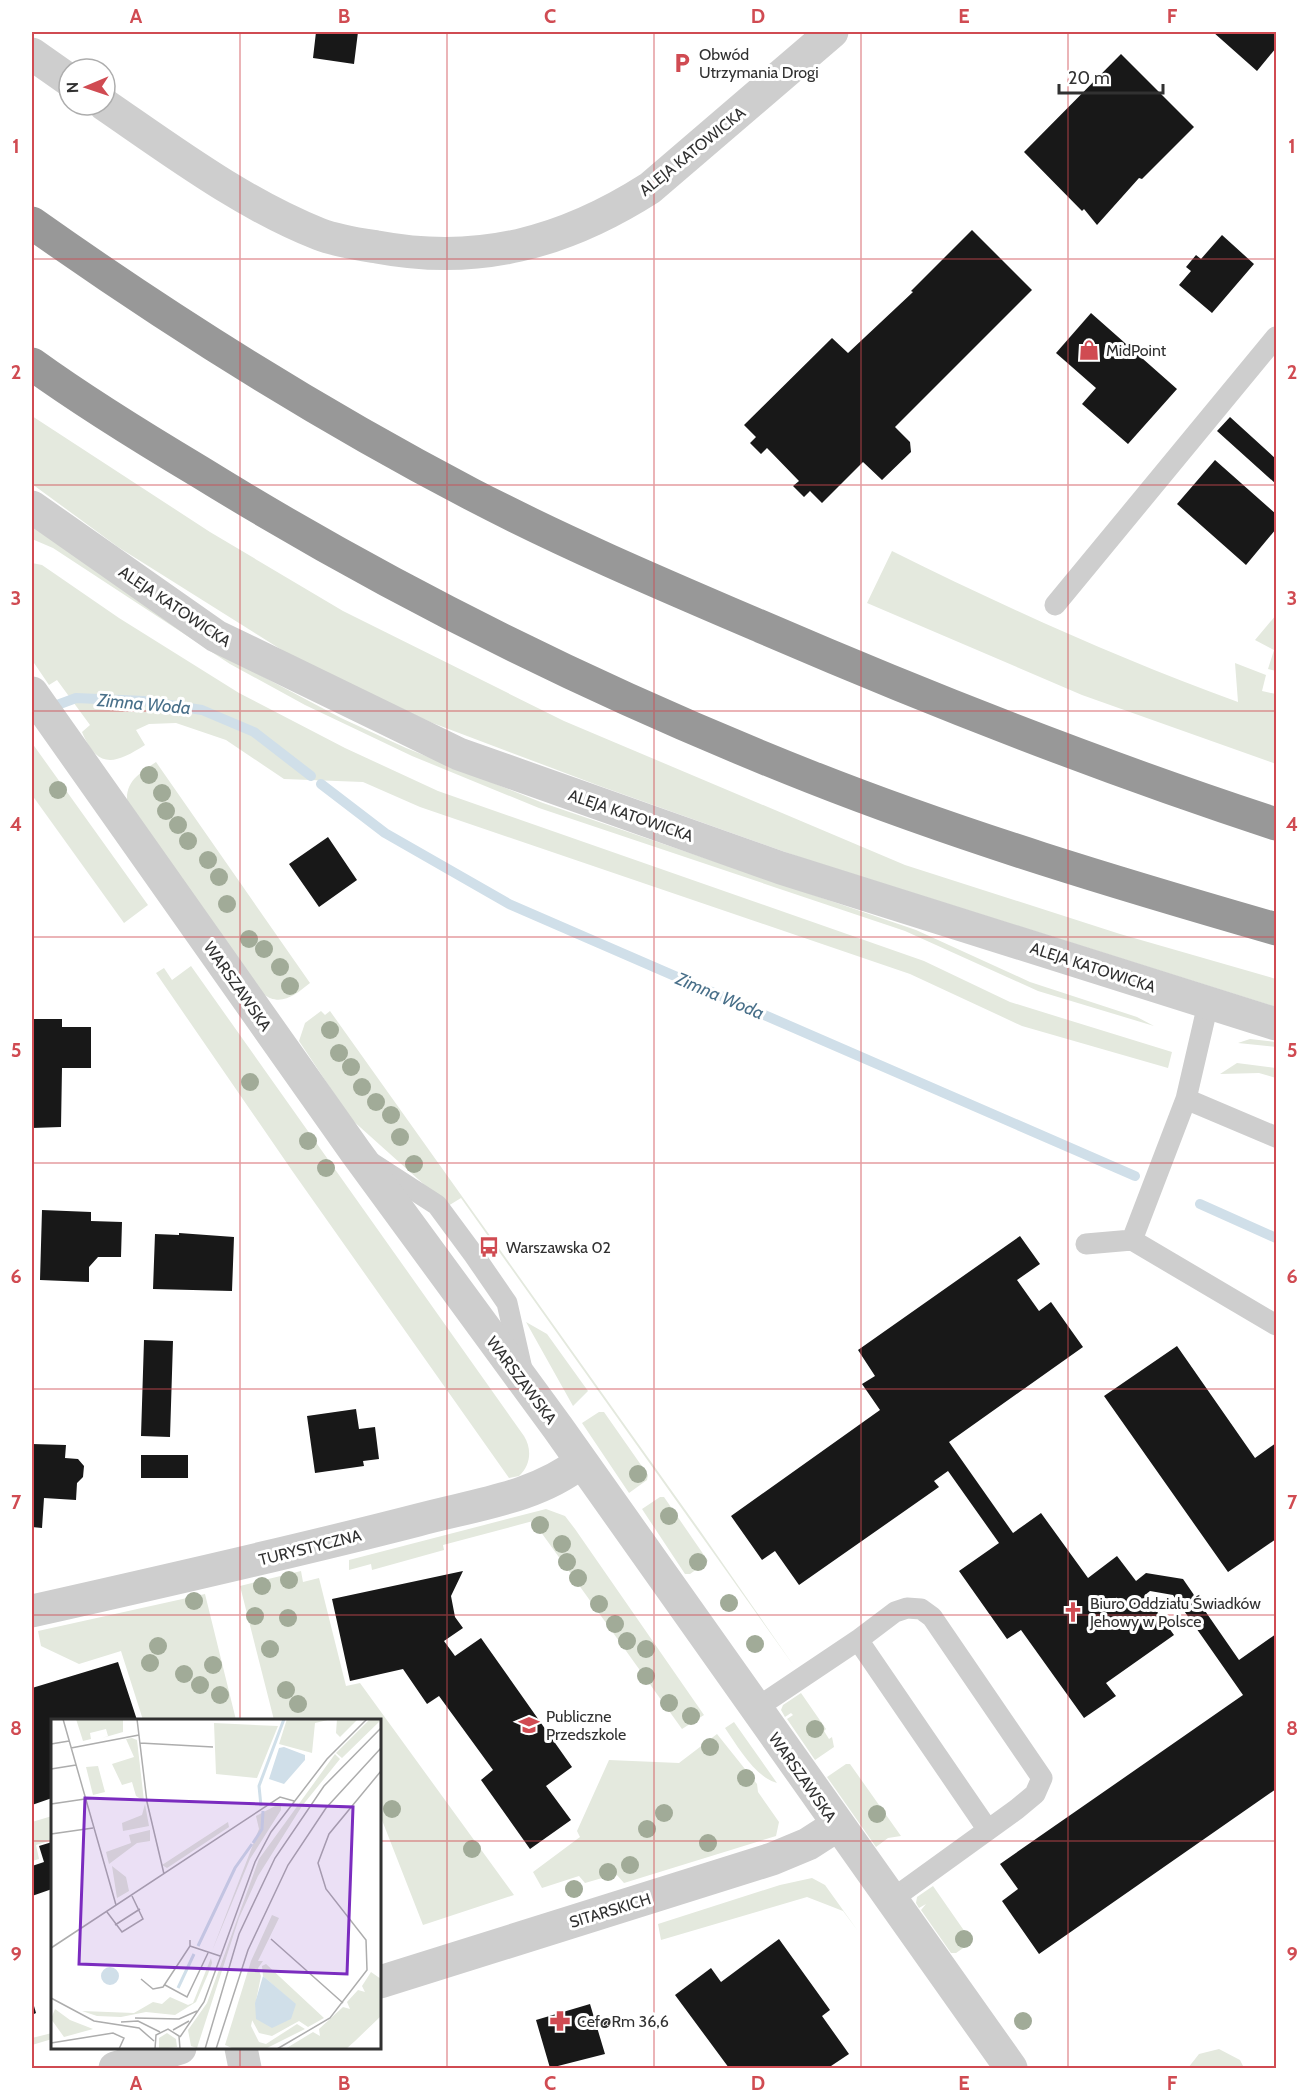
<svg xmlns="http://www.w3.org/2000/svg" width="1308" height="2100" font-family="Cabin,sans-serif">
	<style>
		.green { fill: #e4e9de }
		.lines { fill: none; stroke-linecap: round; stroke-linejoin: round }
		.stream { stroke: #d0dfe9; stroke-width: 10 }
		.building { fill: #181818 }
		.service { stroke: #cecece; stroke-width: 21 }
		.minor { stroke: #cecece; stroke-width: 33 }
		.tertiary { stroke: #cecece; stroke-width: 33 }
		.motorway { stroke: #989898; stroke-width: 33 }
		.tree { fill: #a1ab98 }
		.grid { fill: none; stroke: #d04b52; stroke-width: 1.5; stroke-opacity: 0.55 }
		.labels { text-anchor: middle; stroke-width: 6; stroke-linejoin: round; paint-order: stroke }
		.poi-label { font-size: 16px; fill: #313131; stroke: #fff; text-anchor: start }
		.street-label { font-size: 16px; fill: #313131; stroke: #fff }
		.water-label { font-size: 18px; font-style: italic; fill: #486f89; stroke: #fff }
		.inset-river { fill: none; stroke: #d0dfe9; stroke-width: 3 }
		.inset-road { fill: none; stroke: #adadad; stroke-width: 1.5 }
		.view { fill: #7b2cbf; fill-opacity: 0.15; stroke: #7b2cbf; stroke-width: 3 }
		.inset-edge { fill: none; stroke: #313131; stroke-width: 3 }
		.neatline { fill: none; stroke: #d04b52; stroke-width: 2 }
		.grid-label { font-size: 20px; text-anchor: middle; font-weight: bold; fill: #d04b52 }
	</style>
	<rect width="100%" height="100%" fill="#fff"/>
	<path class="green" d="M32,416L210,532L343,611L564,721L905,865L1120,934L1276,979V1007L802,858L597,785L430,722L293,657L118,547L32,484Z
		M32,526L256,673L341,718L406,748L543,803L916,930L1030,982L1137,1017L1154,1026L1038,991L905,931L539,808L412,756L305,705L230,664L53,548L32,539Z
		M892,551C1005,607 1119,659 1238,702L1235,663L1266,675L1262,691L1276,694V764L1082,695L867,603Z
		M32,563L42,565L119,618L239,693L345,748L438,791L924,961L1010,1002L1172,1052L1168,1068L1022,1026L910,974L420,807L363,782L284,779L226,740L176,723L149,724L136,730L145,745C115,764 98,770 82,732L90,725L57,680L49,685L32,660Z
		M1276,615V671L1268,669L1274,650L1255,640Z
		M32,743L148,905L124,923L32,795Z
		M156,762L310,983C295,995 280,1008 262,993L127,800C126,780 142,772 156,762Z
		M191,966L524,1436C532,1449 531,1465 519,1476L509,1478L293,1172L156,973L164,968L172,980Z
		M321,1011L325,1015L330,1011L701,1532L796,1669L461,1198L448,1206L351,1119L299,1041L305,1023Z
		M1250,1039L1276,1042V1047L1238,1043Z
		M1237,1063L1276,1068V1078L1259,1073L1220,1074Z
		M526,1322L547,1334L588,1391L573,1406Z
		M599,1412H604L648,1475L647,1480L629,1493L582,1423Z
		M660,1497H664L708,1561L690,1574H685L642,1509Z
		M546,1509L565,1516L575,1529L704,1715L682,1729L533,1521L443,1545L444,1550L372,1570L371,1564L349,1570V1560Z
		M301,1571L303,1582L319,1578L346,1686L360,1683L514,1895L423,1925L380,1815V1720H274L240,1586Z
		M205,1594L236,1720H143L121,1651L79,1664L41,1646L38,1631Z
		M801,1693L826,1729L824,1731L829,1739L832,1737L834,1747L815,1760L787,1719L793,1715L791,1713L785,1717L781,1710L783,1705Z
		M734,1722L777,1783C755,1777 738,1747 725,1728Z
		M717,1734L757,1784L758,1792L779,1822L776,1836L624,1883L616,1874L585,1883L579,1876L542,1888L533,1872L580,1837L577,1831L609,1760L679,1763Z
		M846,1764H850L901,1836L888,1838L876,1847L827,1777Z
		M52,1816V1840L36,1845L39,1859L32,1861V1822Z
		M812,1878L825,1885L858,1931L843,1911L807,1897L661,1940L658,1924L780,1885Z
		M933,1886L972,1942L956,1953H951L921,1910L926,1904L919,1908L916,1903L917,1897Z
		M52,2033V2039L32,2045V2038Z
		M1219,2049L1240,2060L1244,2068H1188L1199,2054Z"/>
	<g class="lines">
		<path class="stream" d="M49,708L76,698L144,701L202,710L254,732L311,776
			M321,784L385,833L509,904L1135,1176
			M1200,1204L1276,1238"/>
	</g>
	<path class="building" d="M316,32H358L354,64L313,58Z
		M1213,32H1276V48L1257,71Z
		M1121,54L1194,127L1142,179L1139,178L1097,225L1084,209L1082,211L1024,152Z
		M972,230L1032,290L895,427L910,442L911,452L882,480L863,462L822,503L810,491L804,497L793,486L799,481L767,448L761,454L750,443L756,437L744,425L832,338L848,353L913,292L911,291Z
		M1222,235L1254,264L1212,313L1179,285L1191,271L1186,267L1196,255L1201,259Z
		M1091,313L1177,389L1128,444L1082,404L1096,388L1056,353Z
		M1230,417L1276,459V484L1217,431Z
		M1215,460L1276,514V529L1246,565L1177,504Z
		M328,837L357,880L319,907L289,864Z
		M32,1019H62V1027H91V1068H62L61,1127L32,1128Z
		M42,1210L91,1212V1221L122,1222L121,1257H98L89,1267V1282L40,1280Z
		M179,1233L234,1237L232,1291L153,1289L155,1234L179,1235Z
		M1020,1236L1040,1264L1017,1280L1039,1311L1051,1302L1083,1347L949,1442L1013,1533L1041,1513L1088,1578L1117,1556L1136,1581L1146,1573L1183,1579L1239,1660L1276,1634V1789L1039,1954L1002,1901L1018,1889L1000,1864L1243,1695L1173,1595L1150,1591L1145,1595L1174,1635L1106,1683L1116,1696L1084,1718L1021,1630L1007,1639L959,1571L999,1543L948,1471L934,1481L939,1487L799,1585L775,1551L762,1560L731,1516L880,1410L862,1384L875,1376L858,1350Z
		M144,1340L173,1341L170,1437L141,1436Z
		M1177,1346L1255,1458L1276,1443V1539L1228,1572L1104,1396Z
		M356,1409L359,1429L375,1427L379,1459L363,1461L364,1466L315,1473L307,1416Z
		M32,1444L66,1445L65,1458L78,1459L84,1466L83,1477L77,1483L76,1500L44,1498L42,1528L32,1527Z
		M141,1455H188V1478H141Z
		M463,1571L451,1596L455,1617L463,1628L444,1641L455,1656L481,1638L572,1767L546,1786L571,1820L530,1849L481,1780L493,1770L439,1696L427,1704L403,1669L350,1681L332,1599Z
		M118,1662L137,1720H52V1798L32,1805V1688Z
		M52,1842V1889L32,1896V1866L44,1862L39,1846Z
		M779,1939L830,2010L822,2016L849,2054L828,2068H729L675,1995L711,1968L721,1982Z
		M32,1999L36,2013L32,2015Z
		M590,2004L605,2054L550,2068L536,2020Z"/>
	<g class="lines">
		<path class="service" d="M1055,605L1276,337
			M1186,1099L1276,1137
			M372,1163L437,1205L474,1255L507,1303L522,1369
			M1132,1240L1186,1099L1208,1004
			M1086,1244L1132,1240L1276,1325
			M858,1640L988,1830
			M755,1709L858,1640L895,1612L907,1608L921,1609L932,1617L1042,1778L1035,1794L1017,1809L891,1900"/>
		<path class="minor" d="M32,54L69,80
			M105,105C172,151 243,204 319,234C337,241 358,244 377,247C478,266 564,243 650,188L832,32
			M32,693L355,1151L558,1428L1011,2068
			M32,1611C161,1582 290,1553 418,1520C473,1505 536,1498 581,1462
			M380,1982L772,1859L808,1844L836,1826
			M241,2048L245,2068
			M115,2068L180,2048"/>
		<path class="tertiary" d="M32,507L216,636L459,754L781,868L1276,1024"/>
		<path class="motorway" d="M32,223C172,322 318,414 471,494C565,543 664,585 762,627C931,700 1102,767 1276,824
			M32,364C86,403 143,438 200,472C394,592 599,693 811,777C963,837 1120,884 1276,929"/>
	</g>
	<g class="tree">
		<circle cx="149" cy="775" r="9"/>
		<circle cx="58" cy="790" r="9"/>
		<circle cx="162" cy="793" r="9"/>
		<circle cx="166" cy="811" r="9"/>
		<circle cx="178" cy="825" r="9"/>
		<circle cx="188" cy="841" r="9"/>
		<circle cx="208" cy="860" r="9"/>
		<circle cx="219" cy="877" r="9"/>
		<circle cx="227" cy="904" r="9"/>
		<circle cx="249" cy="939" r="9"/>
		<circle cx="264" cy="949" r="9"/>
		<circle cx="280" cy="967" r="9"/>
		<circle cx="290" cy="986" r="9"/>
		<circle cx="330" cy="1030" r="9"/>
		<circle cx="339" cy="1053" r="9"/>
		<circle cx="351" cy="1067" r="9"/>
		<circle cx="250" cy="1082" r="9"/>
		<circle cx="362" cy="1087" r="9"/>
		<circle cx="376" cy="1102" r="9"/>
		<circle cx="391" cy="1115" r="9"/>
		<circle cx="400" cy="1137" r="9"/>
		<circle cx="308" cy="1141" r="9"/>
		<circle cx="414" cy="1164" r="9"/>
		<circle cx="326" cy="1168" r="9"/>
		<circle cx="638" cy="1474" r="9"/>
		<circle cx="669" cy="1516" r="9"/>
		<circle cx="540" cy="1525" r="9"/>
		<circle cx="562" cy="1544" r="9"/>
		<circle cx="567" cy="1562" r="9"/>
		<circle cx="698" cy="1562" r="9"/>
		<circle cx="578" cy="1578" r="9"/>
		<circle cx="289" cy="1580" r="9"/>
		<circle cx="262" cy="1586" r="9"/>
		<circle cx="194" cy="1601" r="9"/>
		<circle cx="729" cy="1603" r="9"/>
		<circle cx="599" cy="1604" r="9"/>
		<circle cx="255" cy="1616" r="9"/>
		<circle cx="288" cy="1618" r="9"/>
		<circle cx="615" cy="1624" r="9"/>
		<circle cx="627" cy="1641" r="9"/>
		<circle cx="755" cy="1644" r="9"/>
		<circle cx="158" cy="1646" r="9"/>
		<circle cx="270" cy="1649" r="9"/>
		<circle cx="646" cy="1649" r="9"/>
		<circle cx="150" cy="1663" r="9"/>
		<circle cx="213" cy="1665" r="9"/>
		<circle cx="184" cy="1674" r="9"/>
		<circle cx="646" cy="1676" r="9"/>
		<circle cx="200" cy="1685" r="9"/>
		<circle cx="286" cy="1690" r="9"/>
		<circle cx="220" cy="1695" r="9"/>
		<circle cx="669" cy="1703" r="9"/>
		<circle cx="298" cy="1704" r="9"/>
		<circle cx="691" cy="1716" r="9"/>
		<circle cx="815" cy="1729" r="9"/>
		<circle cx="710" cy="1747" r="9"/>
		<circle cx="746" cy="1778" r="9"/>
		<circle cx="392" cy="1809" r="9"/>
		<circle cx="664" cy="1813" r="9"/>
		<circle cx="877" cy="1814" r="9"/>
		<circle cx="647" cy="1829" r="9"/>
		<circle cx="708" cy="1843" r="9"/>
		<circle cx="472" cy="1849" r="9"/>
		<circle cx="630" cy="1865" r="9"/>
		<circle cx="608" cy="1872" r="9"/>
		<circle cx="574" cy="1889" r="9"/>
		<circle cx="964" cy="1939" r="9"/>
		<circle cx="1023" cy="2021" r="9"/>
	</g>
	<path class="grid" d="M240,32V1720M447,32V2068M654,32V2068M861,32V2068M1068,32V2068M32,259H1276M32,485H1276M32,711H1276M32,937H1276M32,1163H1276M32,1389H1276M32,1615H1276M32,1841H52M380,1841H1276M240,2048V2068"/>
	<defs>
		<g id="parking-bare" transform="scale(1.62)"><path d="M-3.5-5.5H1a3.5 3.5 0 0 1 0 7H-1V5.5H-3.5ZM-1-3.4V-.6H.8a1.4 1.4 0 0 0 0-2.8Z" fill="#d04b52" stroke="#fff" stroke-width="2.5" paint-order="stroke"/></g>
		<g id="shop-bare" transform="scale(1.62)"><path d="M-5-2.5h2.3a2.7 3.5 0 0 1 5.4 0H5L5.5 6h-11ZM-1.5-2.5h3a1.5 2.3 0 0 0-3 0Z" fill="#d04b52" stroke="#fff" stroke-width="2.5" paint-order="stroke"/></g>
		<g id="bus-bare" transform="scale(1.62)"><path d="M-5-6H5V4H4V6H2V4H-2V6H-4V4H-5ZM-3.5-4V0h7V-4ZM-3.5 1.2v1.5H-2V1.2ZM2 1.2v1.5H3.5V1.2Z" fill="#d04b52" stroke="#fff" stroke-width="2.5" paint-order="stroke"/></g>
		<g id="church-bare" transform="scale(1.62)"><path d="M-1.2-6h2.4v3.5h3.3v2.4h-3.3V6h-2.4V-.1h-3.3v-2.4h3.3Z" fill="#d04b52" stroke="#fff" stroke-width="2.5" paint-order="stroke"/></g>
		<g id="school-bare" transform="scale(1.62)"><path d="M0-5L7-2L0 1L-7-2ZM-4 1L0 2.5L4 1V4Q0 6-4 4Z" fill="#d04b52" stroke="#fff" stroke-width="2.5" paint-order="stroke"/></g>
		<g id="pharmacy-bare" transform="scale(1.62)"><path d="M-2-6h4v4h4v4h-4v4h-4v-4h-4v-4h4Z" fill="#d04b52" stroke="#fff" stroke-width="2.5" paint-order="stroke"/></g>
	</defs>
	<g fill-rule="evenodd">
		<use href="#parking-bare" x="682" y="63"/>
		<use href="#shop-bare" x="1089" y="350"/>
		<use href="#bus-bare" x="489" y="1247"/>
		<use href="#church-bare" x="1073" y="1612"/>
		<use href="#school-bare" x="529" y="1725"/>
		<use href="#pharmacy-bare" x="560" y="2021"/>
	</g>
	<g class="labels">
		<g class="poi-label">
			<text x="699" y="60">Obwód<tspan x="699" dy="18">Utrzymania Drogi</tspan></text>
			<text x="1106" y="356">MidPoint</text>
			<text x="506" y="1253">Warszawska 02</text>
			<text x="1090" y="1609">Biuro Oddziału Świadków<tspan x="1090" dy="18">Jehowy w Polsce</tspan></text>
			<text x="546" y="1722">Publiczne<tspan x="546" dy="18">Przedszkole</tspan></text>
			<text x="577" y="2027">Cef@Rm 36,6</text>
		</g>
		<g class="street-label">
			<text transform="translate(692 151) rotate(-39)" y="6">ALEJA KATOWICKA</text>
			<text transform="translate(175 606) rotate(34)" y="6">ALEJA KATOWICKA</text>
			<text transform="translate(631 815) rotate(19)" y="6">ALEJA KATOWICKA</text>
			<text transform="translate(1093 967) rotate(18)" y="6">ALEJA KATOWICKA</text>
			<text transform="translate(238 986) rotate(55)" y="6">WARSZAWSKA</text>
			<text transform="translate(522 1380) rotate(53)" y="6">WARSZAWSKA</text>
			<text transform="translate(310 1547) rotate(-14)" y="6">TURYSTYCZNA</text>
			<text transform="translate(803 1777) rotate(55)" y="6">WARSZAWSKA</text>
			<text transform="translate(610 1910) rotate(-17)" y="6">SITARSKICH</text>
		</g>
		<g class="water-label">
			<text transform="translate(144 704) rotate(5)" y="6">Zimna Woda</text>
			<text transform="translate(720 996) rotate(23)" y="6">Zimna Woda</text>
		</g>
	</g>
	<g transform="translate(51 1719)">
		<rect width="330" height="330" fill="#fff"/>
		<path d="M25,0H72V13L51,19L57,17L55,10L39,14L40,20L32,22ZM236,0H281L264,4L261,34L228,25ZM286,0H307L289,18L285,14ZM319,0L330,1L291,39L285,34ZM163,4L227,7L206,59L165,55ZM81,19L86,21L93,82L85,77L81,63L71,66L61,45L83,38L75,20ZM284,35L289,40L251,87L207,157L188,199L146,329L140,327L137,311L156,284L208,140ZM47,47L54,73L42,76L35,48ZM230,84V91L199,140L161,232L208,110L205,97ZM94,85L98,107L72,112L71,104L91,96ZM177,103L178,108L116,149L111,146ZM99,111V122L86,124L58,145L55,133L80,124L78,116ZM61,147L75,158L78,172L66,179ZM221,196L228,199L207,242H212L207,249L210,257L200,307L208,323L215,325L246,305L254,310L214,330H183L174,326L200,242ZM160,239L161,244L157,255L145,283L124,296L95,293L70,298L46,297L31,292L83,294L102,283L111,285L119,278L137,286L142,284ZM215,245L273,299L257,308L248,302L221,317L208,314L201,301L204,284L206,287L245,286L212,257L211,247ZM320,253L330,260V297L304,322L295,330H234L262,313L269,317L268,310L292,288L299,290L296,283L307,271L314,273L311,267ZM4,290L19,301L42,310L13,318L0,300ZM116,314L125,320L126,328L108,330V319Z" fill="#e4e9de"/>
		<path d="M233,28L254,36V41L233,65L218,60L228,29ZM50 257a9 9 0 1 1 18 0a9 9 0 1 1-18 0ZM212,257L245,285L240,300L221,309L205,300L204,284Z" fill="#d0dfe9"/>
		<path class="inset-river" d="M210,87L208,67L233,0M202,124L211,110L212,92M147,227L184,149L201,125M127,269L143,235"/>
		<path class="inset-road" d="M12,0L65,186M86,0L96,83L113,155M89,24L162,28M0,25L18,22M20,29L88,16M0,50L25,46M0,85L34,80M0,115L42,109M56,193L71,213L92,200L81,177M64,206L89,190M220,220L292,284M139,227L169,237M0,229L229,78L243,82M90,260L102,270L112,268L139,227V221M114,266L136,278L157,234M0,279L43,302L88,309L103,322M84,299L128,300L146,292M70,303L87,302L109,313M122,311L138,302M129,318L153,283L204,143L220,113L276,40L316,0M0,324L62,314L73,319L68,330M104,330L105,316L117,310L128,317L129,330M154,330L188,215L224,139L273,67L330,9M165,330L197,231L237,146L275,89L330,29M226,330L279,299L316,251L315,221L275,170L267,144L278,115L330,52"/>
		<path class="view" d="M34,79L302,88L296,255L28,245Z"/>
		<rect width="330" height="330" class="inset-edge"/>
	</g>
	<rect width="1308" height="2100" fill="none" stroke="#ffffff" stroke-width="66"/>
	<g transform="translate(87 87) rotate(268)"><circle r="28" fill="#ffffff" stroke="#adadad" stroke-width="1.5"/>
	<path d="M0-4.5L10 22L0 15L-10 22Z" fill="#d04b52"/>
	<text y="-9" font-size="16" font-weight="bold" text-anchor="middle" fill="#313131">N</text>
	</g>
	<path d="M1059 84v9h104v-9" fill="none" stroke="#313131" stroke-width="3"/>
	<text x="1068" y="84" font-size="18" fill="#313131" stroke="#ffffff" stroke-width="4.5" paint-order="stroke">20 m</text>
	<rect x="33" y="33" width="1242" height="2034" class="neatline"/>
	<g class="grid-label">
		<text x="136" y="23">A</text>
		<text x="344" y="23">B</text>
		<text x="550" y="23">C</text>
		<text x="758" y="23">D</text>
		<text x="964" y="23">E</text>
		<text x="1172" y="23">F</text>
		<text x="16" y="153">1</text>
		<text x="1292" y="153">1</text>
		<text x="16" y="379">2</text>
		<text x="1292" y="379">2</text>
		<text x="16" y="605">3</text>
		<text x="1292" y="605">3</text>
		<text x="16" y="831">4</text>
		<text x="1292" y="831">4</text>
		<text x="16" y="1057">5</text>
		<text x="1292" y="1057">5</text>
		<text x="16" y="1283">6</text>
		<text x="1292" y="1283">6</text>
		<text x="16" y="1509">7</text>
		<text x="1292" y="1509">7</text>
		<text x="16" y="1735">8</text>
		<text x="1292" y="1735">8</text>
		<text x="16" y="1961">9</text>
		<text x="1292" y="1961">9</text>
		<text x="136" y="2090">A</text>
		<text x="344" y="2090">B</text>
		<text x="550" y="2090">C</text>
		<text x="758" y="2090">D</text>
		<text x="964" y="2090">E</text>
		<text x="1172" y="2090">F</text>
	</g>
</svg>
